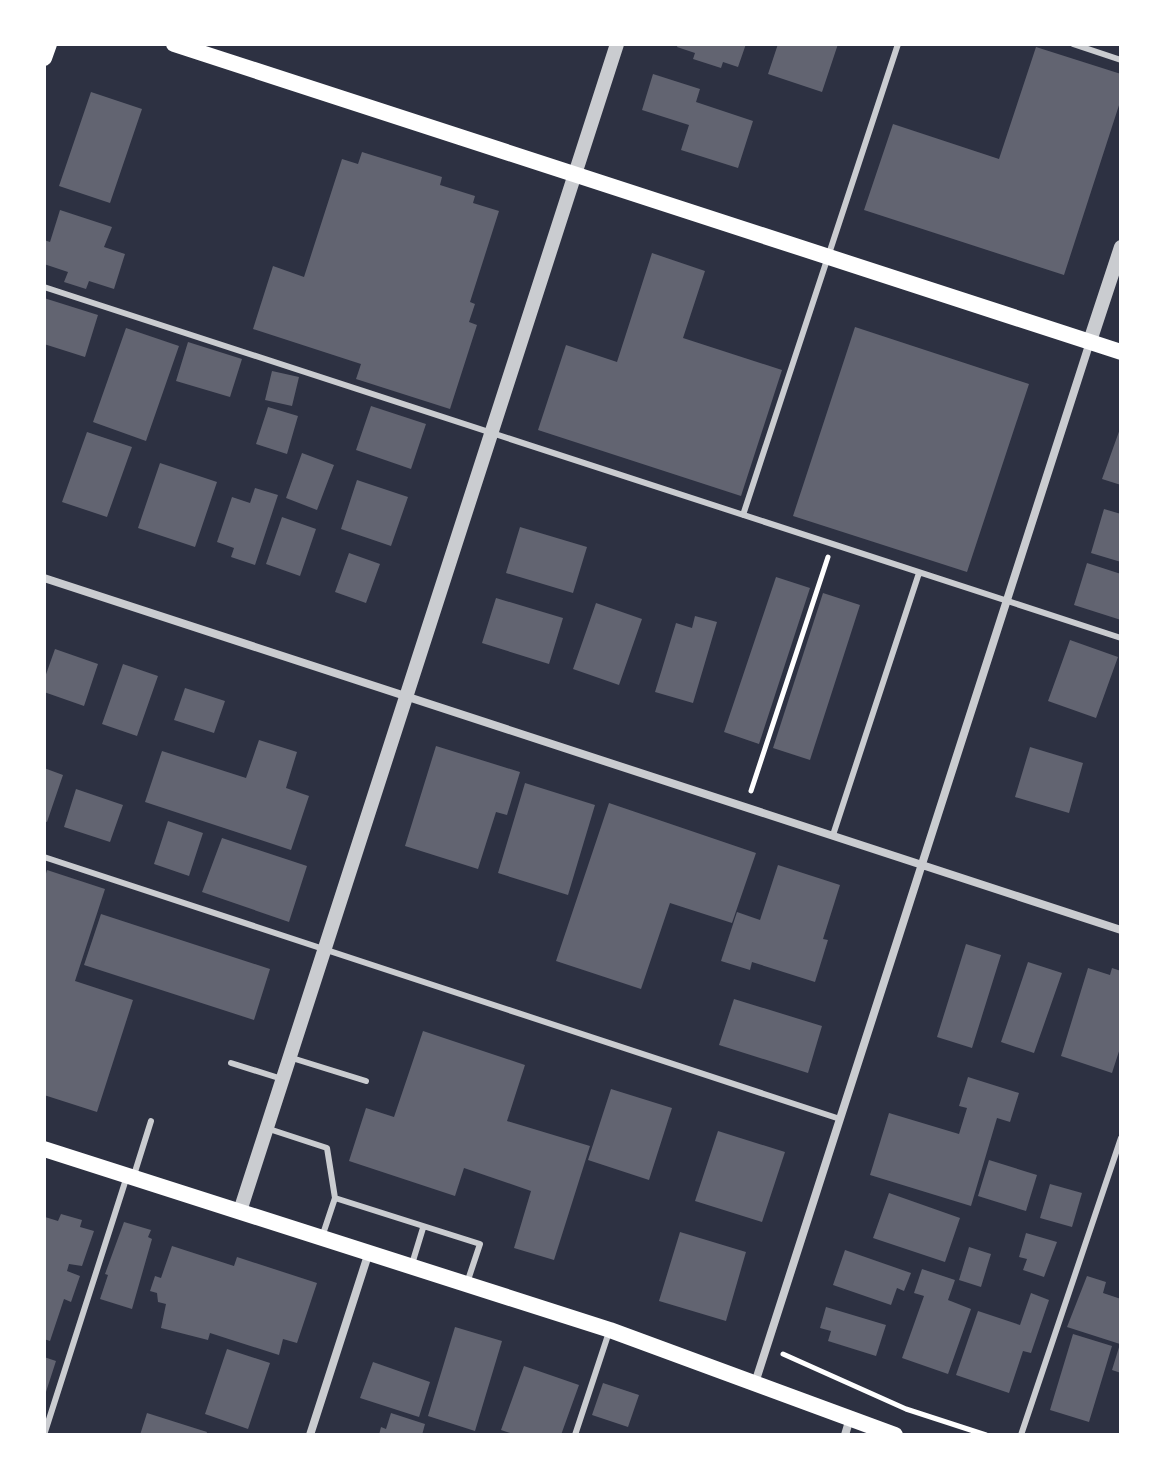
<svg xmlns="http://www.w3.org/2000/svg" width="1165" height="1479" font-family="'Source Sans 3',sans-serif">
	<style>
		.building { fill: #626471 }
		.lines { fill: none; stroke-linecap: round; stroke-linejoin: round }
		.path { stroke: #fff; stroke-width: 5 }
		.service { stroke: #caccd0; stroke-width: 6 }
		.minor { stroke: #caccd0; stroke-width: 8 }
		.tertiary { stroke: #caccd0; stroke-width: 14 }
		.secondary { stroke: #fff; stroke-width: 16 }
	</style>
	<rect width="100%" height="100%" fill="#2d3142"/>
	<path class="building" d="M678,44H746L738,67L723,62L721,68L693,59L695,53L677,47Z
		M778,44H838L822,92L768,74Z
		M1036,47L1121,74V99L1064,275L864,210L893,124L999,159Z
		M653,74L700,89L696,102L753,121L738,168L681,150L689,125L642,110Z
		M91,92L142,109L110,203L59,186Z
		M362,152L442,177L440,185L475,196L473,203L499,211L470,302L475,304L469,322L477,325L450,409L356,379L361,364L253,329L273,266L304,277L342,159L358,164Z
		M60,210L112,227L104,247L125,254L114,289L89,281L86,289L64,282L68,272L44,264V240L50,242Z
		M652,253L705,271L683,338L782,370L741,496L538,430L566,345L617,362Z
		M44,298L98,315L85,357L44,344Z
		M855,327L1029,384L967,572L793,516Z
		M126,328L179,346L146,441L93,422Z
		M188,342L242,359L230,397L176,381Z
		M272,371L299,377L292,406L265,400Z
		M371,406L426,424L411,469L356,450Z
		M268,407L298,416L287,454L256,444Z
		M1121,426V485L1102,479Z
		M87,432L132,447L107,517L62,502Z
		M302,453L334,465L317,510L286,498Z
		M160,463L217,482L195,547L138,528Z
		M357,480L408,497L391,546L341,529Z
		M255,488L278,495L255,565L231,557L234,548L217,542L232,497L250,503Z
		M1104,509L1121,514V562L1091,553Z
		M282,517L316,529L300,576L266,564Z
		M520,527L587,547L573,593L506,573Z
		M349,553L380,564L366,603L335,592Z
		M1087,563L1121,574V620L1074,605Z
		M776,577L810,588L759,744L724,732Z
		M823,593L860,605L810,760L773,748Z
		M496,598L563,618L549,664L482,643Z
		M596,603L642,619L619,685L573,669Z
		M695,616L717,622L693,703L655,692L676,623L692,628Z
		M1070,640L1118,657L1096,718L1048,701Z
		M55,649L98,664L84,706L44,692V680Z
		M123,664L158,676L137,736L102,724Z
		M185,688L225,701L214,733L174,720Z
		M259,740L297,752L286,788L309,796L291,850L145,802L162,751L246,778Z
		M436,746L520,772L507,815L496,812L478,869L405,846Z
		M1030,747L1083,763L1069,813L1015,797Z
		M44,768L63,775L47,822L44,821Z
		M525,783L595,805L568,895L498,873Z
		M76,789L123,805L110,842L64,827Z
		M609,803L756,853L732,923L670,903L641,989L556,961Z
		M168,821L203,833L189,876L154,864Z
		M222,838L307,866L289,922L202,892Z
		M778,865L840,885L823,939L828,940L815,982L752,962L750,970L721,961L737,912L760,920Z
		M47,870L105,889L75,981L133,1000L97,1112L44,1095V881Z
		M101,914L270,969L254,1020L84,965Z
		M966,944L1001,955L972,1048L937,1037Z
		M1028,962L1062,973L1034,1053L1001,1042Z
		M1088,968L1110,975L1112,968L1121,971V1045L1112,1073L1061,1056Z
		M734,999L822,1026L808,1073L719,1045Z
		M423,1031L525,1065L507,1121L590,1146L554,1260L514,1248L531,1191L464,1168L455,1196L349,1161L366,1108L394,1117Z
		M968,1077L1019,1093L1010,1122L997,1118L971,1206L870,1175L889,1113L959,1134L967,1108L959,1106Z
		M611,1089L672,1108L649,1180L588,1160Z
		M718,1131L785,1152L762,1222L695,1201Z
		M989,1160L1037,1175L1026,1211L978,1196Z
		M1050,1184L1082,1193L1072,1227L1040,1218Z
		M889,1193L960,1218L945,1262L873,1238Z
		M61,1214L82,1220L80,1227L94,1231L82,1266L69,1264L67,1271L80,1276L71,1302L64,1299L50,1341L44,1339V1220L45,1217L58,1221Z
		M124,1222L151,1230L148,1237L152,1239L132,1309L100,1299L108,1275L105,1274Z
		M680,1232L746,1252L726,1321L659,1301Z
		M1026,1233L1057,1242L1044,1277L1023,1270L1027,1259L1019,1257Z
		M172,1246L234,1266L237,1257L317,1283L297,1343L283,1339L279,1355L210,1333L208,1340L161,1328L166,1304L158,1302L157,1293L150,1291L155,1276L161,1278Z
		M969,1247L991,1254L981,1287L959,1280Z
		M845,1250L911,1273L904,1291L897,1288L891,1305L833,1285Z
		M922,1269L955,1280L948,1300L971,1309L948,1374L902,1358L924,1296L914,1293Z
		M1087,1276L1106,1282L1103,1293L1121,1299V1373L1112,1370L1120,1344L1067,1327Z
		M1031,1293L1049,1300L1031,1353L1023,1351L1009,1393L956,1375L978,1311L1020,1325Z
		M826,1307L886,1325L876,1356L828,1341L831,1331L820,1328Z
		M455,1327L502,1341L475,1431L428,1416Z
		M1073,1334L1112,1346L1089,1422L1050,1410Z
		M227,1349L270,1363L248,1429L205,1414Z
		M44,1357L56,1361L45,1395L44,1394Z
		M373,1362L430,1382L419,1417L360,1398Z
		M524,1366L579,1385L561,1435H516L501,1430Z
		M603,1383L639,1395L628,1427L592,1415Z
		M147,1413L207,1432L206,1435H140Z
		M391,1413L425,1424L422,1435H379L381,1427L386,1429Z"/>
	<g class="lines">
		<path class="path" d="M751,791L828,557
			M783,1354L906,1409L986,1435"/>
		<path class="service" d="M1073,44L1121,60
			M44,287L1121,638
			M743,515L898,44
			M833,835L919,573
			M44,857L840,1119
			M292,1058L366,1081
			M231,1063L282,1079
			M266,1128L327,1148L335,1198L322,1237
			M134,1175L151,1121
			M335,1198L480,1244L467,1283
			M412,1264L423,1228
			M44,1435L127,1176
			M575,1435L609,1332
			M1021,1435L1121,1138"/>
		<path class="minor" d="M44,578L1121,930
			M755,1383L1090,342
			M310,1435L369,1252
			M845,1435L850,1418"/>
		<path class="tertiary" d="M1090,341L1121,247
			M240,1211L617,44"/>
		<path class="secondary" d="M174,44L1121,352
			M44,58L49,44
			M44,1149L610,1330L895,1435"/>
	</g>
	<rect width="1165" height="1479" fill="none" stroke="#ffffff" stroke-width="92"/>
</svg>
